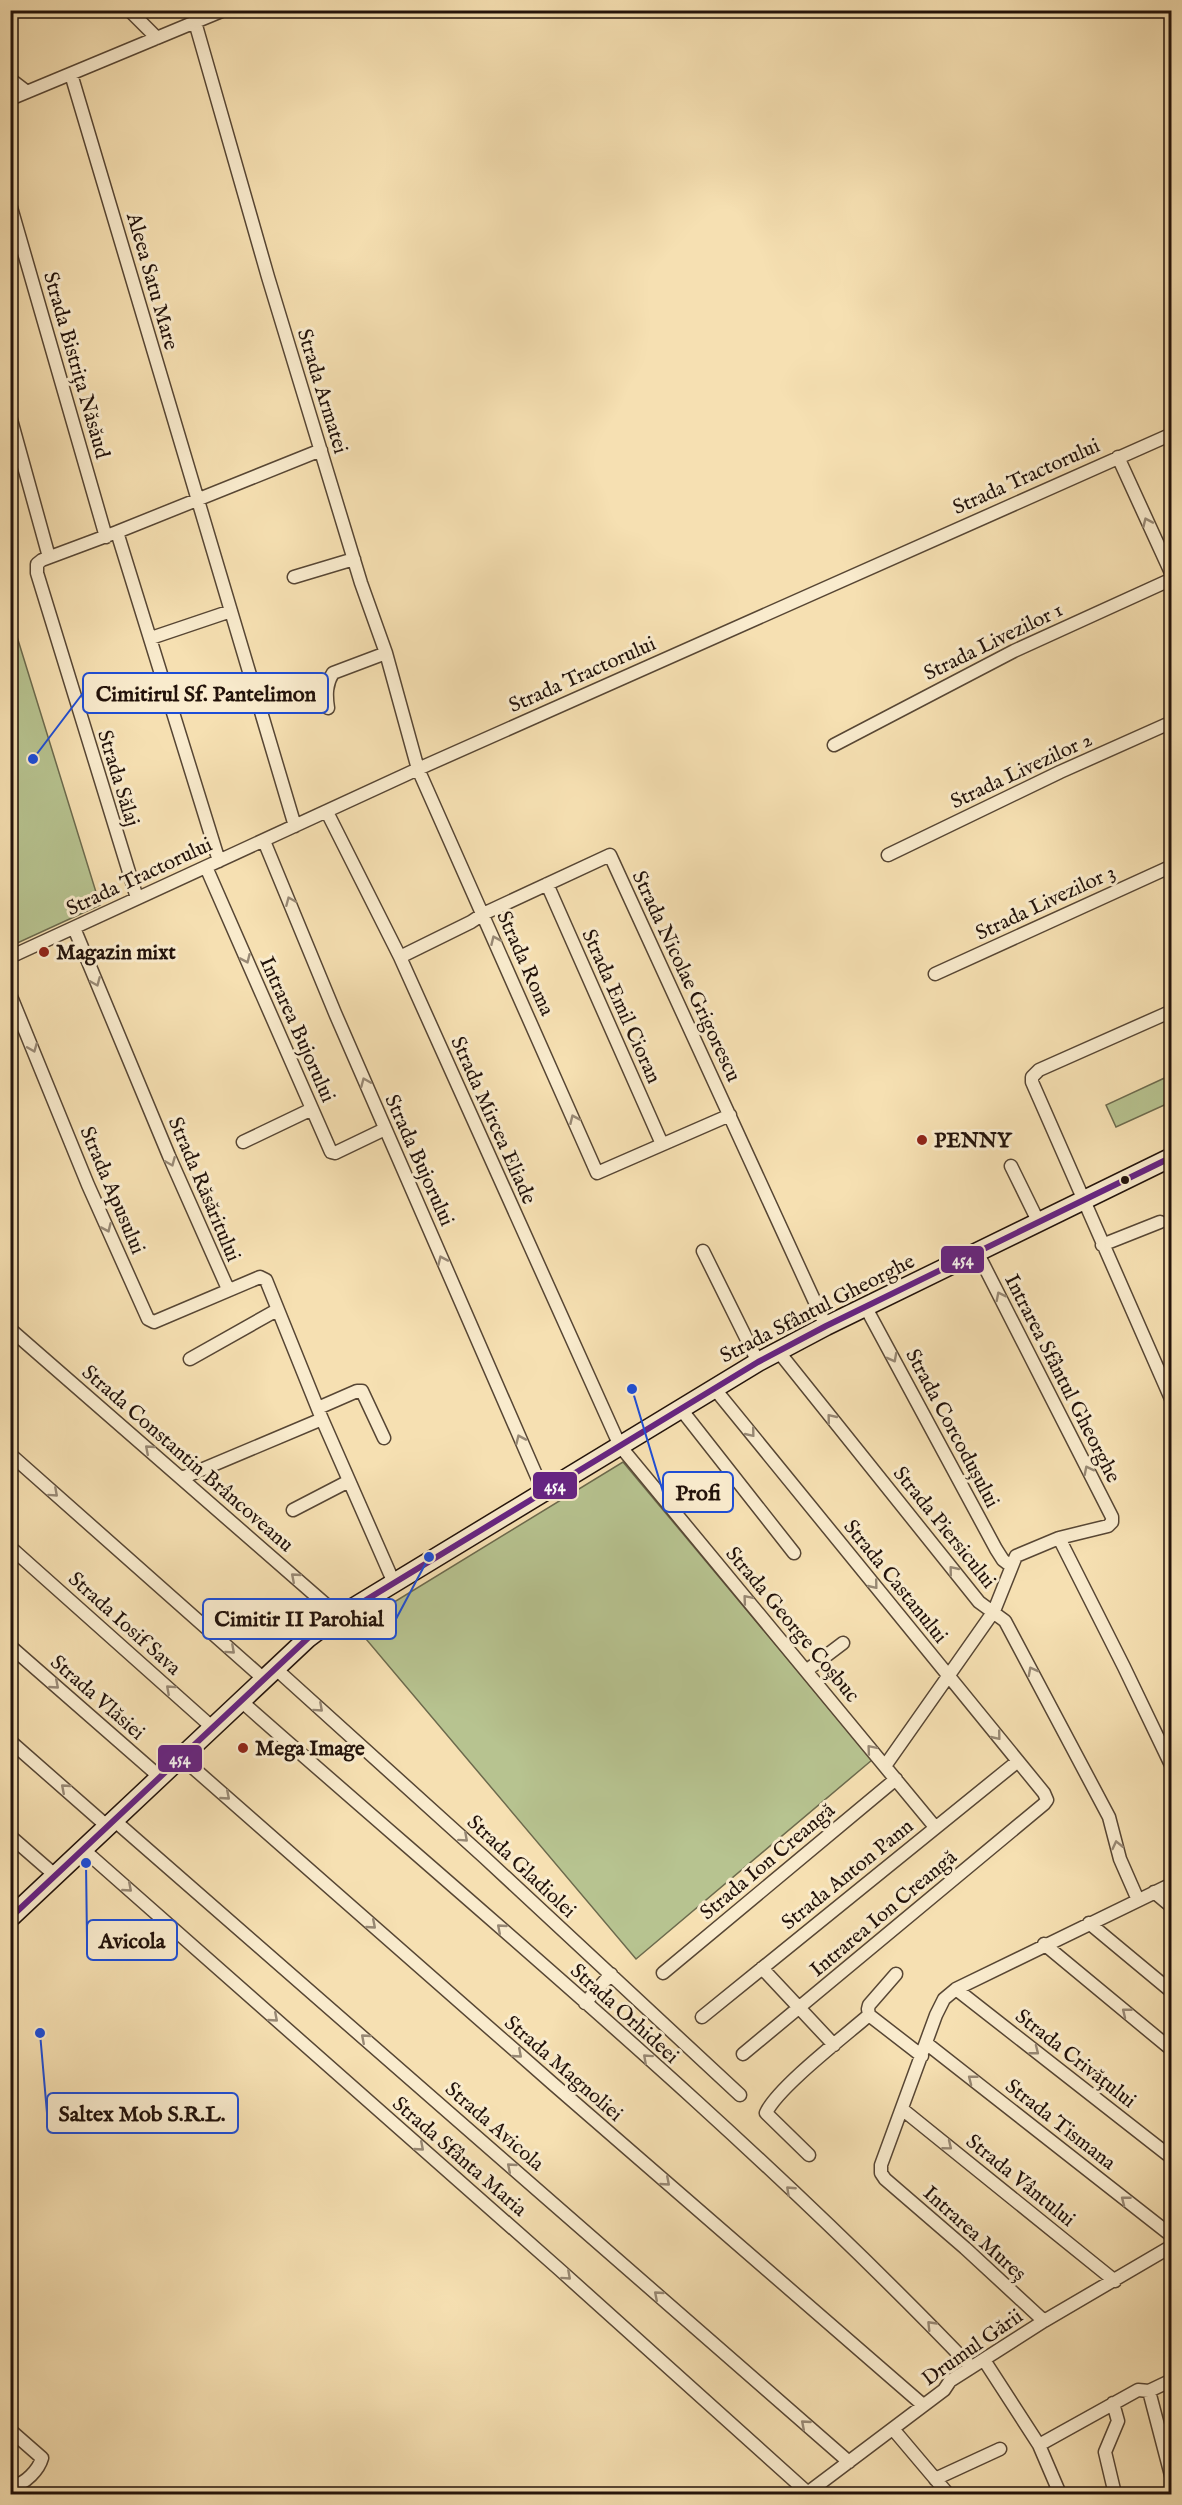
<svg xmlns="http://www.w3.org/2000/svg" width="1182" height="2505" font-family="'IM FELL English',serif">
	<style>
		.green { fill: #b7c390; stroke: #6c6a4d; stroke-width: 1.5 }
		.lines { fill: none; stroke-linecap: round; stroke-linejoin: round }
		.street-casing { stroke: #574634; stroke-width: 15 }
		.secondary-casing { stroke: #22120a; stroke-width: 21 }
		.street { stroke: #f9ebcd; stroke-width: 12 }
		.secondary { stroke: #f9ebcd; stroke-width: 18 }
		.bus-1-casing { stroke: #f9ebcd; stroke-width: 10 }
		.bus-1 { stroke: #662483; stroke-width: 6 }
		.oneway { stroke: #988975 }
		.poi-dot { fill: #8f2418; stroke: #f9ebcd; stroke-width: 2 }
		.bus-dot { fill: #22120a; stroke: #f9ebcd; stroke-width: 2 }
		.labels { text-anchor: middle; stroke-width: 6; stroke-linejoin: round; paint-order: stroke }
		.street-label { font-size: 21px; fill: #22120a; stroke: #f9ebcd }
		.poi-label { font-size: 21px; font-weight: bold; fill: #22120a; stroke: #f9ebcd; text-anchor: start }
		.leader { fill: none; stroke: #1d4ed8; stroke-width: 2 }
		.callout-dot { fill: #1d4ed8; stroke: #f9ebcd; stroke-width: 2 }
		.callout { fill: #f9ebcd; stroke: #1d4ed8; stroke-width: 2 }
		.callout-label { font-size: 22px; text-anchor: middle; font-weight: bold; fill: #22120a }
		.line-badge { stroke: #f9ebcd; stroke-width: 2 }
		.badge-label { font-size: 16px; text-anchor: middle; font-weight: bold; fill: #fff }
	</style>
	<rect width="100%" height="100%" fill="#f6e0b2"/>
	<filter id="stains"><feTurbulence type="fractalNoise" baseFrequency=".00333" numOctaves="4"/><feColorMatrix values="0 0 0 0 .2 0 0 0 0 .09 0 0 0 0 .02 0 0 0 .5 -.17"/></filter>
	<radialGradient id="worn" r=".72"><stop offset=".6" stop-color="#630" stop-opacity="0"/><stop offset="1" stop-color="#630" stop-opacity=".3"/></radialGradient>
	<path class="green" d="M10,614L100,905L13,945L10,937Z
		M1171,1075V1102L1116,1127L1106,1105Z
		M623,1462L872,1760L636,1959L355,1626Z"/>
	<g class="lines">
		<g class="street-casing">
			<path id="street" d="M129,10L157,38
				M195,22L268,277L361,583L386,653L418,769L597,1173L730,1115
				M71,74L295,826
				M10,79L27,92
				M10,99L224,10
				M10,204L106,537
				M10,416L49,557
				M1118,457L1172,575
				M117,532L219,861
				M294,577L354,559
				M151,638L231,611
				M328,708C326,695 326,684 333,673L386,653
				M834,745L1014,651L1172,579
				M327,812L400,957L620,1446L935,1827
				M264,841L335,1013L544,1493
				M888,855L1060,772L1172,722
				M206,867L331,1152L335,1153L385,1129
				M547,884L662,1144
				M137,898L37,573V564L42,560L117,532L321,450
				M74,928L169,1156L228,1289
				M10,957L418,769L1172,434
				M400,957L471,922L483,914L610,855L826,1326
				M935,974L1172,866
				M10,994L88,1185L148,1319L154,1322L260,1277L266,1280L322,1419L394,1583
				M1172,1011L1039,1070L1032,1077V1082L1172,1401
				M243,1142L312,1109
				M1011,1166L1038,1221
				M1102,1245L1160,1222
				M703,1251L758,1362
				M865,1306L996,1549L1003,1560L1011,1566
				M10,1329L339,1616
				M778,1351L979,1602L1005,1621L1109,1817L1120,1859L1138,1900
				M190,1359L277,1310
				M714,1388L1044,1793L1047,1800L1044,1804L743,2054
				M318,1408L357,1391H362L384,1438
				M680,1408L794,1553
				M10,1454L264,1679
				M182,1478L322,1419
				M293,1510L349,1481
				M1059,1538L1124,1667L1172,1767
				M10,1547L213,1728
				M10,1646L161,1778
				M276,1669L484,1857L740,2095
				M806,1671L843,1643
				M241,1701C487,1918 744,2130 971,2367
				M10,1741L108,1827
				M182,1758L552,2083L923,2405
				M885,1766L994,1611L1016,1556L1059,1538L1108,1526L1112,1522V1517L977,1252
				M115,1821L849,2462
				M10,1836L56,1876
				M84,1850L560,2270L808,2493
				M1154,1892L1172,1907
				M1089,1923L1172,1992
				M1044,1944L1172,2050
				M762,1968L834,2045
				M663,1973L896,1779
				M956,1989L1172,2158
				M585,2003L611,1974
				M869,2015L868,2009L869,2005L896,1974
				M702,2017L1018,1761
				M926,2043L1172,2236
				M902,2109L1115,2281
				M809,2155L766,2113C777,2088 846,2035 869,2015L922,2056
				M1044,2321L965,2248L885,2179L881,2173V2165L936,2015L944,1999L956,1989L1172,1884
				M984,2360L1039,2445L1060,2494
				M1149,2391L1172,2479
				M1113,2403L1118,2421L1105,2452L1115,2494
				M893,2429L948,2494
				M10,2430L42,2458C39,2469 25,2485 13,2485
				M1039,2445L1138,2390L1149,2391L1172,2380
				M935,2479L1000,2449
				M806,2494L944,2390L950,2381L1044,2321L1172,2246"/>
		</g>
		<g class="secondary-casing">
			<path id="secondary" d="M10,1918L308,1638L328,1623L758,1362L826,1326L1172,1157"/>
		</g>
		<use href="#street" class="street"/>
		<use href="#secondary" class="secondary"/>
		<g class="bus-1-casing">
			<path id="bus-1" d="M10,1918L308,1638L328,1623L758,1362L826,1326L1172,1157"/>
		</g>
		<use href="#bus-1" class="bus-1"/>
	</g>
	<defs><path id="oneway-chevron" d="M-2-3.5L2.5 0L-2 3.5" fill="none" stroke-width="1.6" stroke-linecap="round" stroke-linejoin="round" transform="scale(1.5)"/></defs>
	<g class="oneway">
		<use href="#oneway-chevron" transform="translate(1147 522) rotate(-114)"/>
		<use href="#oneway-chevron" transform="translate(290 901) rotate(-113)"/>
		<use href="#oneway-chevron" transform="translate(495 940) rotate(-114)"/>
		<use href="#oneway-chevron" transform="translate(246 959) rotate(66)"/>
		<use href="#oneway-chevron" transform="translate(96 982) rotate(67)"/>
		<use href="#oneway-chevron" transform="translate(33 1048) rotate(68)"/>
		<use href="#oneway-chevron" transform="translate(365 1082) rotate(-113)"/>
		<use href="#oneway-chevron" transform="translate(574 1119) rotate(-114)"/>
		<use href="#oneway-chevron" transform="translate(171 1162) rotate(67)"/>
		<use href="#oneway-chevron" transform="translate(107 1228) rotate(66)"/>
		<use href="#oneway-chevron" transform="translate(442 1260) rotate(-114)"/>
		<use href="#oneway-chevron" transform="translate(1000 1296) rotate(-117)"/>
		<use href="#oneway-chevron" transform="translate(893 1358) rotate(62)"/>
		<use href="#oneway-chevron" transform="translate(831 1418) rotate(-129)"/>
		<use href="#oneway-chevron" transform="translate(751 1433) rotate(51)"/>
		<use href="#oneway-chevron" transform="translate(520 1439) rotate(-114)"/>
		<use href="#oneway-chevron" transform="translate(149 1449) rotate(-139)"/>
		<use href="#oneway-chevron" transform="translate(1088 1470) rotate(-117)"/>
		<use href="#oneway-chevron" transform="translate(54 1493) rotate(42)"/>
		<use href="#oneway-chevron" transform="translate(953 1570) rotate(-129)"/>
		<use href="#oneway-chevron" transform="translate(295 1577) rotate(-139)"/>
		<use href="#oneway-chevron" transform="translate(874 1585) rotate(51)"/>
		<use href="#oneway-chevron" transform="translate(747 1599) rotate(-130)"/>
		<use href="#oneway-chevron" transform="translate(231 1650) rotate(42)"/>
		<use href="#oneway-chevron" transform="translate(1032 1671) rotate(-118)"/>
		<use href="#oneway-chevron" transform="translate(55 1685) rotate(41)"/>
		<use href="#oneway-chevron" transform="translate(170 1689) rotate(-138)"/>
		<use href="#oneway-chevron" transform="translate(319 1708) rotate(42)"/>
		<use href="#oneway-chevron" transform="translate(997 1736) rotate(51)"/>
		<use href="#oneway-chevron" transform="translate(871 1749) rotate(-130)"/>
		<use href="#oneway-chevron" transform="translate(65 1788) rotate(-139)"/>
		<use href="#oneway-chevron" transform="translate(226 1796) rotate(41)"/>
		<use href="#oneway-chevron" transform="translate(464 1838) rotate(42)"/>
		<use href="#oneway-chevron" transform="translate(1117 1845) rotate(-103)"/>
		<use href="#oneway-chevron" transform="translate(128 1888) rotate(41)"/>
		<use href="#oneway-chevron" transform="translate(372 1925) rotate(41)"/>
		<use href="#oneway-chevron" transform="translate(501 1928) rotate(-139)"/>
		<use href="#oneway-chevron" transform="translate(1126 2012) rotate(-141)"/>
		<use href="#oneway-chevron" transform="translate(274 2018) rotate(41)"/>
		<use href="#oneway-chevron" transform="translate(365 2038) rotate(-139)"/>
		<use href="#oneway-chevron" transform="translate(1035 2051) rotate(38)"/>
		<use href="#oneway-chevron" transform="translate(518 2054) rotate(41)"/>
		<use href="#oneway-chevron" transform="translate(647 2058) rotate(-138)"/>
		<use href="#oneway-chevron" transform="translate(972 2079) rotate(-142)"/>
		<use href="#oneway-chevron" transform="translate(948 2146) rotate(39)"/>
		<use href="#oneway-chevron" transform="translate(420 2147) rotate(41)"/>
		<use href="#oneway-chevron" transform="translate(511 2167) rotate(-139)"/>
		<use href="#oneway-chevron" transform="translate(666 2182) rotate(41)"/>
		<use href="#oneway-chevron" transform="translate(790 2190) rotate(-137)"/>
		<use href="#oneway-chevron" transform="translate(1125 2200) rotate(-142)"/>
		<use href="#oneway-chevron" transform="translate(567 2276) rotate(42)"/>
		<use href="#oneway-chevron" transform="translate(658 2295) rotate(-139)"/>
		<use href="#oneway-chevron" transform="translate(931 2325) rotate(-134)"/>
		<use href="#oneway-chevron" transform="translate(805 2424) rotate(-139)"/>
	</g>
	<g class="poi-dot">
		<circle cx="44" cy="952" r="6"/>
		<circle cx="922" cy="1140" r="6"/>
		<circle cx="243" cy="1748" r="6"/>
	</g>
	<circle class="bus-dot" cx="1125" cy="1180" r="5"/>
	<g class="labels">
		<g class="street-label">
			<text transform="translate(153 281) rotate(74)" y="7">Aleea Satu Mare</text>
			<text transform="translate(77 365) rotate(74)" y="7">Strada Bistrița Năsăud</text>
			<text transform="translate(323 391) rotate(73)" y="7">Strada Armatei</text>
			<text transform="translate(1026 476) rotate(-24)" y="7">Strada Tractorului</text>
			<text transform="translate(993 641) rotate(-26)" y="7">Strada Livezilor 1</text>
			<text transform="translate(582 674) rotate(-24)" y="7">Strada Tractorului</text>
			<text transform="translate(1021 770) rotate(-25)" y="7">Strada Livezilor 2</text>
			<text transform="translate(119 778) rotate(73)" y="7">Strada Sălaj</text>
			<text transform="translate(139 876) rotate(-25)" y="7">Strada Tractorului</text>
			<text transform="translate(1045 902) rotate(-25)" y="7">Strada Livezilor 3</text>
			<text transform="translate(526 963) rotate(66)" y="7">Strada Roma</text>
			<text transform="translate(687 976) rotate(65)" y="7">Strada Nicolae Grigorescu</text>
			<text transform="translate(622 1006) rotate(66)" y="7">Strada Emil Cioran</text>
			<text transform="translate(298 1029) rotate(66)" y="7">Intrarea Bujorului</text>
			<text transform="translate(494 1120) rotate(66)" y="7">Strada Mircea Eliade</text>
			<text transform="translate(420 1160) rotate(66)" y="7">Strada Bujorului</text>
			<text transform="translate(205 1189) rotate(67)" y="7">Strada Răsăritului</text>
			<text transform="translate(113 1190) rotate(67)" y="7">Strada Apusului</text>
			<text transform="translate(817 1308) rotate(-27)" y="7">Strada Sfântul Gheorghe</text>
			<text transform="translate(1063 1378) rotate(63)" y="7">Intrarea Sfântul Gheorghe</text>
			<text transform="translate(953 1428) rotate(62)" y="7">Strada Corcodușului</text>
			<text transform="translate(188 1458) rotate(41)" y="7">Strada Constantin Brâncoveanu</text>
			<text transform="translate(945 1527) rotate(51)" y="7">Strada Piersicului</text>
			<text transform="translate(896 1581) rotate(51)" y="7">Strada Castanului</text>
			<text transform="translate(125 1623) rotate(42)" y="7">Strada Iosif Sava</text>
			<text transform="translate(793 1624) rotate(50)" y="7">Strada George Coșbuc</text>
			<text transform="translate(98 1697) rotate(41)" y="7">Strada Vlăsiei</text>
			<text transform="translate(767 1861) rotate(-40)" y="7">Strada Ion Creangă</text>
			<text transform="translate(522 1866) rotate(43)" y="7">Strada Gladiolei</text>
			<text transform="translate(847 1874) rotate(-39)" y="7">Strada Anton Pann</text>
			<text transform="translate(883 1913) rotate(-40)" y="7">Intrarea Ion Creangă</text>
			<text transform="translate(625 2013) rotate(42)" y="7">Strada Orhideei</text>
			<text transform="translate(1076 2058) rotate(38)" y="7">Strada Crivățului</text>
			<text transform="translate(564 2068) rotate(41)" y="7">Strada Magnoliei</text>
			<text transform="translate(1061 2124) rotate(38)" y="7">Strada Tismana</text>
			<text transform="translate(495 2126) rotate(41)" y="7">Strada Avicola</text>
			<text transform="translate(460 2156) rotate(41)" y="7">Strada Sfânta Maria</text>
			<text transform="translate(1021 2180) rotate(39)" y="7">Strada Vântului</text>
			<text transform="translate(975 2233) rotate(42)" y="7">Intrarea Mureș</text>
			<text transform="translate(972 2347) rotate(-35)" y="7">Drumul Gării</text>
		</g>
		<g class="poi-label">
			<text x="56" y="959">Magazin mixt</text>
			<text x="934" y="1147">PENNY</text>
			<text x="255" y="1755">Mega Image</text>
		</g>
	</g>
	<path class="leader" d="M33 759L83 693M632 1389L663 1492M429 1557L396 1619M86 1863L87 1940M40 2033L47 2113"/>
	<g class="callout-dot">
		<circle cx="33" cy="759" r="6"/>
		<circle cx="632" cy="1389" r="6"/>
		<circle cx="429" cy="1557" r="6"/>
		<circle cx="86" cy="1863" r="6"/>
		<circle cx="40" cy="2033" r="6"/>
	</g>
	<g class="callout">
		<rect x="83" y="673" width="245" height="40" rx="6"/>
		<rect x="663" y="1472" width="70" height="40" rx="6"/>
		<rect x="203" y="1599" width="193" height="40" rx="6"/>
		<rect x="87" y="1920" width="90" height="40" rx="6"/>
		<rect x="47" y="2093" width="191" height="40" rx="6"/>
	</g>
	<g class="callout-label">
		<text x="206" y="701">Cimitirul Sf. Pantelimon</text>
		<text x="698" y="1500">Profi</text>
		<text x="299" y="1626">Cimitir II Parohial</text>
		<text x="132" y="1948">Avicola</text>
		<text x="142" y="2121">Saltex Mob S.R.L.</text>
	</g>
	<g class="line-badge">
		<rect x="940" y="1245" width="45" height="29" rx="6" fill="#662483"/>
		<rect x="532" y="1471" width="46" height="29" rx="6" fill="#662483"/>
		<rect x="157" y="1744" width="46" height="29" rx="6" fill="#662483"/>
	</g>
	<g class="badge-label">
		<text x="963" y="1265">454</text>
		<text x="555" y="1491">454</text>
		<text x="180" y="1764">454</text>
	</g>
	<rect width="1182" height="2505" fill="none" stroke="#f6e0b2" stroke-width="36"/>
	<rect x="12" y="12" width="1158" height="2481" fill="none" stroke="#22120a" stroke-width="3"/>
	<rect x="18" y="18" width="1146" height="2469" fill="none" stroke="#22120a" stroke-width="1.5"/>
	<rect width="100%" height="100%" filter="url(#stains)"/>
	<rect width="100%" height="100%" fill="url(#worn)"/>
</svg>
